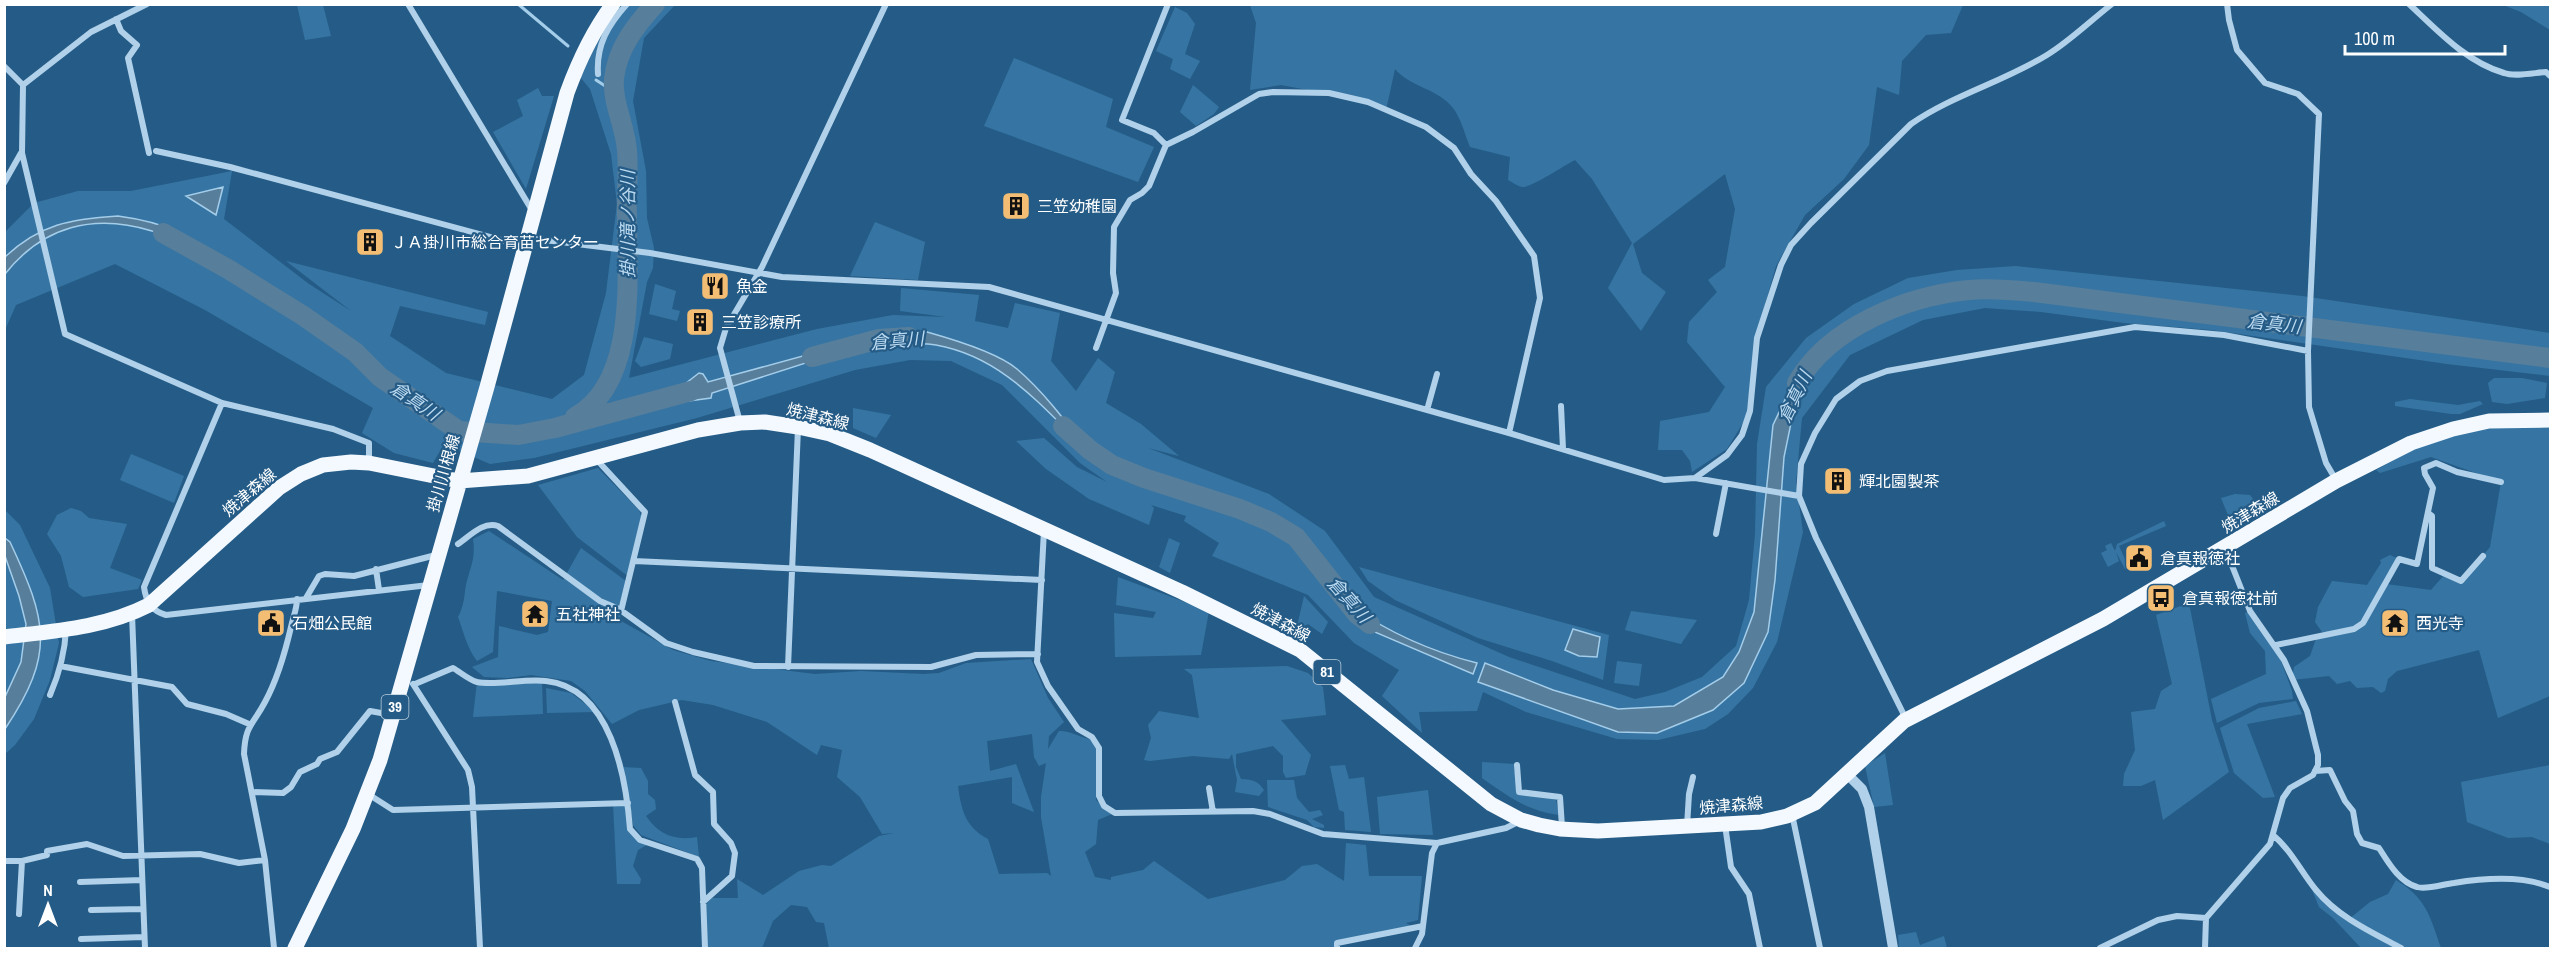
<svg xmlns="http://www.w3.org/2000/svg" width="2555" height="953" font-family="'Archivo Narrow','Noto Sans JP',sans-serif">
	<style>
		.green { fill: #3675a3; fill-rule: evenodd }
		.water { fill: #577e9b; stroke: #a4cdea; stroke-width: 1.5 }
		.lines { fill: none; stroke-linecap: round; stroke-linejoin: round }
		.stream { stroke: #a4cdea; stroke-width: 3 }
		.river { stroke: #577e9b; stroke-width: 20 }
		.minor { stroke: #b0d1e9; stroke-width: 6 }
		.tertiary { stroke: #b0d1e9; stroke-width: 10 }
		.primary { stroke: #f3f9fe; stroke-width: 15 }
		.labels { text-anchor: middle; stroke-width: 4.5; stroke-linejoin: round; paint-order: stroke }
		.shield { fill: #255c87; stroke: #becedb; stroke-width: 1.5 }
		.shield-label { font-size: 15px; font-weight: bold; fill: #fff }
		.poi-label { font-size: 16px; fill: #fff; stroke: #255c87; text-anchor: start }
		.street-label { font-size: 16px; fill: #fff; stroke: #255c87 }
		.water-label { font-size: 18px; font-style: italic; fill: #bcdaf0; stroke: #255c87 }
	</style>
	<rect width="100%" height="100%" fill="#255c87"/>
	<path class="green" d="M297,5H323L331,36L305,40Z
		M621,5H675L644,38L633,101L646,171L647,218L654,248L653,268L647,282L629,378L817,329L893,315L946,317L900,311L901,288L979,295L975,321L1008,328L1015,303L1060,313L1051,361L1076,391L1098,358L1115,372L1106,403L1141,424L1179,456L1148,448L1269,494L1325,531L1374,597L1509,657L1635,699L1665,692L1702,677L1736,646L1749,600L1755,534L1757,444L1766,387L1806,338L1854,304L1908,278L1957,270L2016,266L2302,296L2518,328L2550,333V376L2447,364L2211,330L2124,323L2041,312L1985,308L1923,320L1850,355L1802,418L1796,483L1803,532L1777,642L1753,688L1728,714L1705,729L1658,740L1617,739L1526,712L1483,692L1477,711L1419,712L1422,733L1382,696L1399,670L1354,643L1308,595L1212,556L1219,543L1184,521L1186,516L1151,505L1154,508L1149,525L1089,499L1046,469L1016,441L1044,438L1077,467L1107,482L1080,463L1002,385L951,361L910,360L855,370L697,418L534,458L490,464L444,444L433,463L394,453L362,433L373,408L205,310L115,264L16,305L5,330V232L34,203L78,191H131L232,171L224,219L309,284L351,311L286,261L488,312L485,325L400,306L390,336L446,373L552,399L584,375L606,293L617,204L611,154L590,89L580,77L599,39Z
		M1250,5H1963L1951,33L1926,35L1902,61L1899,95L1877,87L1869,145L1844,179L1805,215L1776,266L1756,336L1746,418L1727,449L1692,472L1690,461L1682,450H1658L1660,421L1709,412L1725,387L1687,342L1689,322L1717,292L1708,280L1725,267L1735,209L1725,174L1633,244L1642,273L1666,292L1641,331L1608,288L1632,243L1592,179L1575,160C1563,166 1531,188 1522,187C1517,186 1512,182 1508,180L1510,157L1470,147C1465,135 1461,118 1453,108C1439,89 1410,87 1395,69L1386,110L1357,99L1281,85L1250,90L1256,23Z
		M2503,5H2550V30L2521,12Z
		M1175,7L1187,13L1195,24L1185,54L1200,61L1190,79L1170,69L1173,59L1156,51Z
		M1014,58L1113,99L1106,127L1154,147L1138,182L984,126Z
		M1193,85L1219,107L1214,114L1196,126L1180,112Z
		M538,88L542,96H554L526,189L493,132L523,116L517,100Z
		M875,222L925,242L918,280L850,276Z
		M655,284L676,291L672,309L680,311L677,321L649,314Z
		M644,337L673,344L670,359L641,367L635,361Z
		M2494,378H2522L2547,383L2545,398L2507,404L2492,402L2488,383Z
		M2410,399L2458,405L2480,401L2483,404L2460,414H2451L2395,406V402Z
		M853,408L891,415L876,438L853,428Z
		M2550,422V696L2498,718L2479,650L2397,671L2388,679L2385,691L2381,693L2373,687L2357,688L2350,681L2337,684L2329,676L2292,680L2294,667L2310,656L2317,636L2336,632H2322L2315,622L2318,607L2332,581L2367,585L2381,563L2380,560L2390,555L2399,559L2386,584L2431,590L2445,574L2462,581L2490,547L2501,482L2431,457L2380,473L2376,470L2421,445L2463,430Z
		M131,454L184,476L174,503L120,480Z
		M598,468L639,510L642,518L629,577L577,537L538,485Z
		M2235,494L2250,495L2261,509L2232,525L2221,498Z
		M71,508L81,511L89,518L127,524L110,568L142,580L138,589L83,597L69,587L61,556L47,534L57,515Z
		M4,509L20,525L50,588L59,643L50,680L34,719L15,745L5,754Z
		M2164,521L2166,526L2119,546L2130,570L2125,569L2116,552L2119,561L2108,567L2101,553L2107,550L2105,546L2111,543L2115,551L2117,544Z
		M489,531L563,580L581,548L626,581L620,615L621,621L673,650L711,661L815,674L861,671L923,674L939,673L966,663L1031,659L1048,698L1064,722L1049,736L1048,749L1059,731C1073,731 1081,739 1093,739L1099,753L1096,800L1112,814L1098,820L1096,844L1085,852L1095,877L1111,880V877L1143,870L1154,861L1208,899L1285,880L1302,866L1317,864L1344,881L1346,843L1366,845L1369,876H1422L1418,920L1406,923L1415,928L1337,943V948H829L824,923L816,922L807,907L791,905L773,921L762,948H707L706,904L712,898H738L737,879L763,895L799,871L822,865L831,866L879,836L894,833L882,834L860,797L837,777L842,750L821,745L817,755L767,722L713,705L682,700L639,710L612,724L585,691L571,681L531,675L508,678L484,677L472,667L498,657L499,626L537,635L548,632L552,601L497,591L493,652L477,661C467,648 464,633 458,617C464,606 464,597 466,585C470,567 476,559 473,539ZM1032,734L1034,757L1039,766L1046,763L1041,797V817L1051,876L1047,873L999,874L988,839C965,827 961,809 958,786L1012,777V803L1034,812L1016,764L990,771L987,741Z
		M1169,538L1180,543L1170,573L1159,567Z
		M1359,567L1609,635L1603,680L1552,661L1478,638L1395,600L1368,581Z
		M1118,577L1209,611L1201,655L1115,657L1114,613L1153,618L1156,612L1116,605Z
		M1304,596L1328,622L1322,634L1308,624L1292,633L1276,625L1277,620L1298,622Z
		M2189,603L2212,720L2229,772L2163,820L2155,780L2141,786H2123L2124,774L2135,750L2131,712L2155,709L2161,691L2172,684L2156,615Z
		M1631,611L1697,620L1681,644L1625,630Z
		M2250,611L2274,642L2292,691L2293,699L2259,703L2217,723L2211,699L2266,674L2265,651L2250,633L2245,613Z
		M1617,661L1642,664L1639,686L1614,683Z
		M1287,666L1308,673L1323,687L1326,715L1281,720L1311,755L1305,775L1286,778L1283,772V756L1273,746L1236,754V767L1241,779C1253,780 1257,780 1264,790L1259,796L1235,792L1237,780L1232,754L1229,759L1193,756L1150,761L1144,760L1151,738L1148,725L1159,711L1199,718L1192,675L1184,669Z
		M542,681L543,714L473,717L477,682Z
		M546,688L571,693L596,712L547,713Z
		M2296,701L2302,714L2247,724L2275,797L2263,798L2234,773L2220,728L2259,708Z
		M1885,753L1893,805L1874,807L1865,766Z
		M1482,762L1514,764L1517,791L1556,800L1559,815C1526,810 1509,797 1482,778Z
		M1345,765L1349,779L1364,777L1371,832L1345,830L1344,812L1339,810L1330,766Z
		M2550,765V844L2532,837L2508,838L2467,822L2461,782Z
		M623,767L641,768L648,781V794L655,800L656,809L646,816C659,835 675,841 697,837L699,857L641,835L633,825Z
		M1267,780H1294L1297,798L1309,812L1320,810L1323,815L1312,819L1324,825V828L1314,827L1307,820L1268,807Z
		M1428,790L1433,835L1380,834L1377,797Z
		M613,803H625L632,832L647,845L638,850L633,866L641,879L640,884H617Z
		M2396,880C2426,898 2430,916 2441,948H2405L2394,944L2400,948H2361L2333,918L2319,907L2311,887L2349,919L2370,902L2388,894Z
		M1916,932L1920,945L1944,936L1947,948H1899L1898,935Z"/>
	<path class="water" d="M223,187L216,215L186,196Z
		M118,216C162,222 195,234 226,268C202,255 178,238 152,231C94,213 43,226 5,274V257C40,224 71,219 118,216Z
		M927,332C952,339 997,352 1017,369C1044,392 1067,423 1089,452C1042,407 1003,357 936,345C919,342 898,345 880,345L885,341L883,334Z
		M1828,341L1813,361L1798,389L1784,457L1775,580L1768,632L1744,683L1713,710L1657,733L1618,732L1478,682L1485,663L1553,690L1618,709L1674,706L1723,677L1739,652L1754,612L1773,425L1791,387Z
		M839,346L837,353L712,393L711,398L658,405L699,373L703,374L708,382Z
		M5,538L10,542C47,621 56,653 5,729V697L21,662L26,624L19,596L5,556Z
		M1351,606C1388,632 1433,652 1477,663L1473,674L1370,630Z
		M1573,629L1600,637L1597,657L1579,656L1565,650Z"/>
	<g class="lines">
		<path class="stream" d="M518,4L568,46
			M596,80L616,93"/>
		<path class="river" d="M163,233L228,269L302,315L355,352L380,377L459,431L518,435L555,428L691,391
			M812,357L879,339L909,337
			M1797,383C1829,327 1907,296 1969,290C1991,288 2012,290 2034,292L2550,358
			M575,417C638,383 627,276 627,215C626,194 629,172 627,151C626,128 612,103 614,79C617,49 635,26 655,4
			M1063,426L1090,450L1112,465L1144,478L1240,509L1271,522L1296,537L1357,614L1370,624"/>
		<path class="minor" d="M408,4L533,212
			M2227,4L2229,20L2237,50L2265,83L2298,94L2319,114L2308,351L2309,407L2326,463L2336,480
			M2409,4C2437,30 2466,62 2504,73C2515,77 2533,73 2546,72L2550,76
			M116,19L121,31L137,45L128,58L149,153
			M4,66L23,85L22,153L65,334L222,403L333,429L369,443V462
			M598,74C596,45 608,25 627,4
			M23,85L91,32L147,4
			M1166,145L1154,133L1122,120L1168,4
			M156,151L230,167L524,246
			M4,183L21,153
			M528,238L650,253L782,277L989,287L1509,433L1664,480L1695,478L1727,455L1742,435L1750,411L1757,338L1781,265L1791,245L1811,223L1911,124C1953,95 2003,82 2047,55C2070,41 2090,21 2112,4
			M1096,348L1116,293L1113,273L1114,227L1130,200L1142,193L1149,186L1166,145L1193,132L1259,94L1273,92L1329,93L1368,102L1426,127L1454,148L1471,174L1496,201L1534,256L1540,298L1509,433
			M222,403L144,587C146,602 152,611 166,615L429,585
			M1561,406L1563,449
			M1427,410L1437,374
			M740,422L720,348L726,328L762,267L886,4
			M597,460L645,512L621,611
			M1695,478L1799,496
			M2428,513L2432,516V568L2461,581L2483,556
			M1044,530L1037,662L1048,686L1078,729L1092,737L1099,748V796L1104,806L1115,813L1253,811L1270,814L1323,834L1437,843
			M1716,534L1726,483
			M458,544C470,536 483,521 498,526L600,601L619,609L666,643L693,652L754,666L931,667L976,655L1038,654
			M634,561L1042,580
			M376,569L379,590
			M306,598L319,576L325,574L354,576L436,555
			M132,614L145,948
			M2276,645L2354,629L2363,623L2399,559L2417,564L2433,488L2425,474L2424,468L2436,463L2457,472L2501,482
			M60,666L172,687L187,704L226,714L249,724
			M788,667L798,428
			M413,684L468,770L472,787L480,948
			M415,684L453,668C460,672 469,680 477,682C496,686 526,678 546,681C611,688 626,777 630,829L640,840L697,859L702,868L705,948
			M50,695C59,674 65,653 66,629
			M675,702L695,775L713,792L714,824L731,843L735,853L732,876L703,902
			M1904,720L1903,713L1816,538L1799,496L1801,464L1815,433L1836,399L1860,381L1887,371L2135,327L2224,335L2308,351
			M1517,765L1519,792L1560,797L1562,827
			M2315,771L2330,770L2345,801L2353,811L2357,834L2362,843L2379,848C2388,862 2399,882 2417,887C2426,890 2444,884 2454,883C2485,878 2521,875 2550,887
			M1209,788L1213,812
			M252,792L283,793L291,787L300,772L317,764L320,759L337,752L370,711L392,715
			M368,794L393,810L628,803
			M1792,814L1820,948
			M1725,825L1731,867L1749,894L1760,948
			M1687,826L1689,794L1693,777
			M2273,835C2292,851 2301,872 2316,890C2338,917 2371,932 2401,948
			M4,861H22L47,855V851L87,844L123,856L200,854L239,863L265,860
			M80,882L142,880
			M91,910L143,909
			M19,914L22,861
			M81,939L144,937
			M274,948L265,860L244,754C245,725 253,725 265,702C278,678 285,653 291,627C293,617 297,609 297,599
			M1337,948V943L1423,926
			M1415,948L1422,934L1432,853L1437,843L1506,828L1518,822
			M2100,948L2158,920L2177,916L2206,918
			M2205,948L2206,918L2270,844L2283,798L2290,788L2313,775L2318,765V755L2307,711L2284,660L2250,611L2225,548"/>
		<path class="tertiary" d="M1846,773L1862,789L1869,807L1893,948"/>
		<path class="primary" d="M4,637C54,631 104,628 149,605L279,488L301,474L323,465L351,462L369,463L459,481L528,476L698,430L740,423L765,422L798,427L830,434L870,450L1182,592L1300,650L1491,804L1521,820L1539,825L1560,829L1598,831L1761,822L1787,816L1815,803L1904,721L2103,619L2336,481L2411,443L2453,429L2489,421L2550,420
			M295,948L353,829L380,760L487,387L567,93C579,60 592,32 613,4"/>
	</g>
	<defs>
		<g id="building-square" transform="scale(1.5)"><rect x="-9" y="-9" width="18" height="18" rx="4" fill="#f3be74" stroke="#255c87"/><path d="M-4-6H4V6H1V3H-1V6H-4ZM-2.5-4.3h1.7v1.8h-1.7ZM.8-4.3h1.7v1.8H.8ZM-2.5-1h1.7V.8h-1.7ZM.8-1h1.7V.8H.8Z" fill="#111"/></g>
		<g id="restaurant-square" transform="scale(1.5)"><rect x="-9" y="-9" width="18" height="18" rx="4" fill="#f3be74" stroke="#255c87"/><path d="M-5-6h1v4h1v-4h1v4h1v-4h1v5L-1.5 .5V6h-2V.5L-5-1ZM5-6V6H3V1.5H1.5Q1.5-4 5-6Z" fill="#111"/></g>
		<g id="civic-square" transform="scale(1.5)"><rect x="-9" y="-9" width="18" height="18" rx="4" fill="#f3be74" stroke="#255c87"/><path d="M-.6-6.5H3V-4.5H.6V-3L4-1V1h2V6H-6V1h2V-1L-.6-3ZM-1.2 2.5V6h2.4V2.5Z" fill="#111"/></g>
		<g id="bus-square" transform="scale(1.5)"><rect x="-9" y="-9" width="18" height="18" rx="4" fill="#f3be74" stroke="#255c87"/><path d="M-5-6H5V4H4V6H2V4H-2V6H-4V4H-5ZM-3.5-4V0h7V-4ZM-3.5 1.2v1.5H-2V1.2ZM2 1.2v1.5H3.5V1.2Z" fill="#111"/></g>
		<g id="temple-square" transform="scale(1.5)"><rect x="-9" y="-9" width="18" height="18" rx="4" fill="#f3be74" stroke="#255c87"/><path d="M0-6L5-2H3V0L6.5 2.5H4V6H1.5V3h-3V6H-4V2.5H-6.5L-3 0V-2H-5Z" fill="#111"/></g>
	</defs>
	<g fill-rule="evenodd">
		<use href="#building-square" x="1016" y="206"/>
		<use href="#building-square" x="370" y="242"/>
		<use href="#restaurant-square" x="715" y="286"/>
		<use href="#building-square" x="700" y="322"/>
		<use href="#building-square" x="1838" y="481"/>
		<use href="#civic-square" x="2139" y="558"/>
		<use href="#bus-square" x="2161" y="598"/>
		<use href="#temple-square" x="535" y="614"/>
		<use href="#civic-square" x="271" y="623"/>
		<use href="#temple-square" x="2395" y="623"/>
	</g>
	<g class="labels">
		<g class="shield">
			<rect x="1313.5" y="660" width="27" height="24" rx="4.5"/>
			<rect x="381.5" y="695" width="27" height="24" rx="4.5"/>
		</g>
		<g class="shield-label">
			<text x="1327" y="677">81</text>
			<text x="395" y="712">39</text>
		</g>
		<g class="poi-label">
			<text x="1037" y="212">三笠幼稚園</text>
			<text x="391" y="248">ＪＡ掛川市総合育苗センター</text>
			<text x="736" y="292">魚金</text>
			<text x="721" y="328">三笠診療所</text>
			<text x="1859" y="487">輝北園製茶</text>
			<text x="2160" y="564">倉真報徳社</text>
			<text x="2182" y="604">倉真報徳社前</text>
			<text x="556" y="620">五社神社</text>
			<text x="292" y="629">石畑公民館</text>
			<text x="2416" y="629">西光寺</text>
		</g>
		<g class="street-label">
			<text transform="translate(818 416) rotate(14)" y="6">焼津森線</text>
			<text transform="translate(443 473) rotate(-74)" y="6">掛川川根線</text>
			<text transform="translate(249 492) rotate(-40)" y="6">焼津森線</text>
			<text transform="translate(2250 512) rotate(-31)" y="6">焼津森線</text>
			<text transform="translate(1281 622) rotate(28)" y="6">焼津森線</text>
			<text transform="translate(1731 805) rotate(-5)" y="6">焼津森線</text>
		</g>
		<g class="water-label">
			<text transform="translate(628 224) rotate(-90)" y="6">掛川滝ノ谷川</text>
			<text transform="translate(2274 324) rotate(7)" y="6">倉真川</text>
			<text transform="translate(897 341) rotate(-5)" y="6">倉真川</text>
			<text transform="translate(1795 397) rotate(-64)" y="6">倉真川</text>
			<text transform="translate(415 401) rotate(34)" y="6">倉真川</text>
			<text transform="translate(1349 600) rotate(48)" y="6">倉真川</text>
		</g>
	</g>
	<rect width="2555" height="953" fill="none" stroke="#ffffff" stroke-width="12"/>
	<g transform="translate(48 905)" stroke="#255c87" stroke-width="4.5" paint-order="stroke">
	<path d="M0-4.5L10 22L0 15L-10 22Z" fill="#ffffff"/>
	<text y="-9" font-size="16" font-weight="bold" text-anchor="middle" fill="#ffffff">N</text>
	</g>
	<path d="M2345 45v9h160v-9" fill="none" stroke="#ffffff" stroke-width="3"/>
	<text x="2354" y="45" font-size="18" fill="#ffffff" stroke="#255c87" stroke-width="4.5" paint-order="stroke">100 m</text>
</svg>
